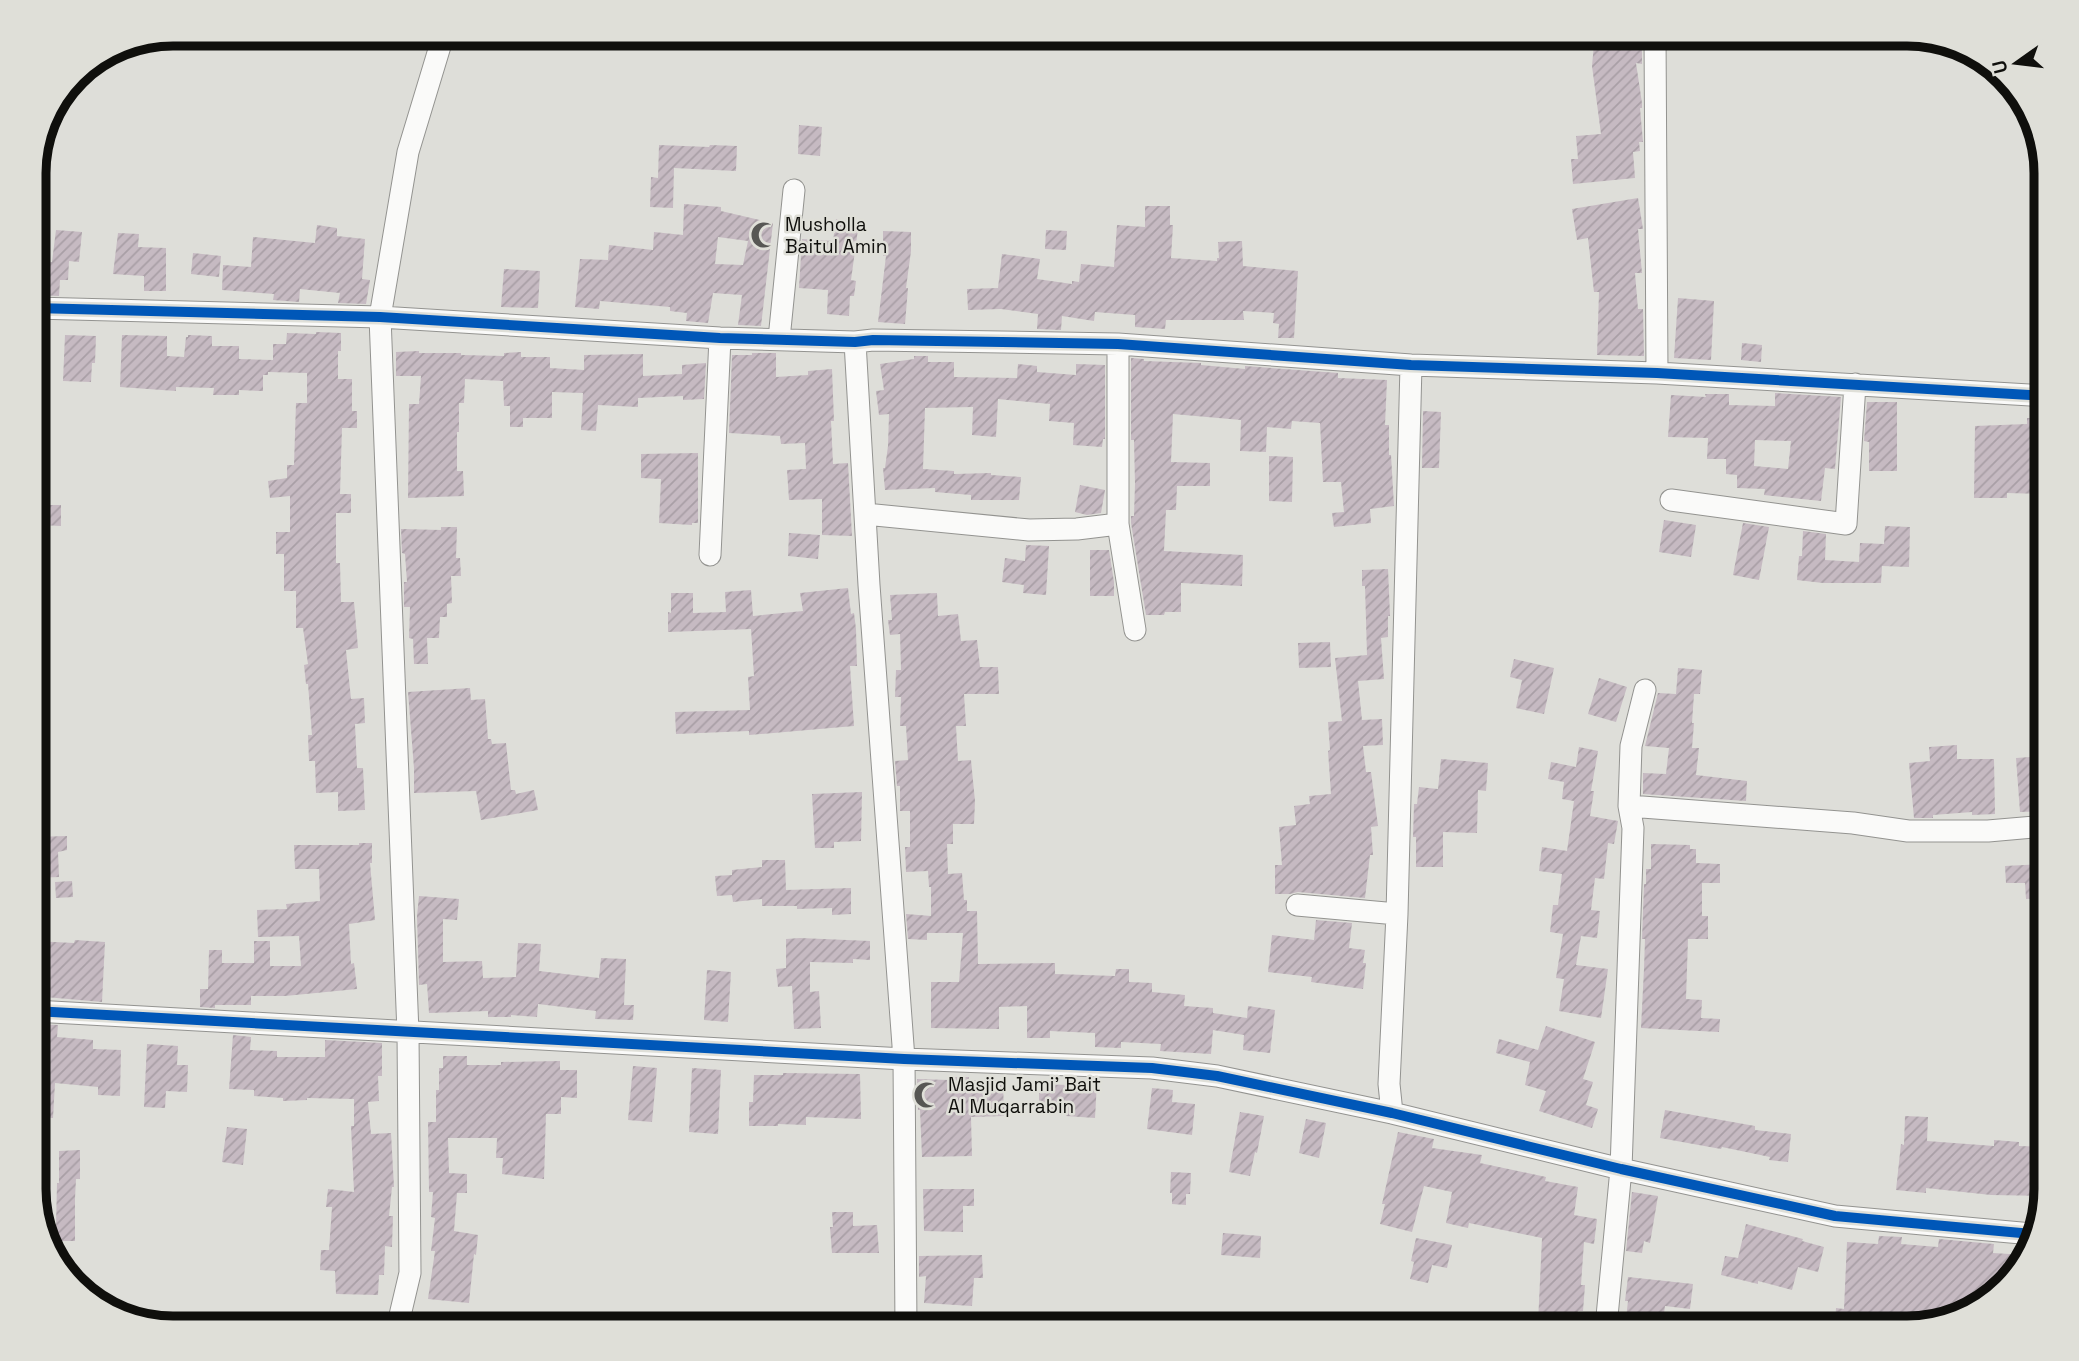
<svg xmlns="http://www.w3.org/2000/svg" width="2079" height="1361" font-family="'Space Grotesk',sans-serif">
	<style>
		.building { fill: url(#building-hatch); fill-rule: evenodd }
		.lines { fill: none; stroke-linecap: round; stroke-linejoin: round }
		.minor-casing { stroke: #939390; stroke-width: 23 }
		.minor { stroke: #fafaf9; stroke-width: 21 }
		.cycleway-casing { stroke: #dfdfd8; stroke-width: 15 }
		.cycleway { stroke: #0057b8; stroke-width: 10 }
		.labels { text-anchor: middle; stroke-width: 5; stroke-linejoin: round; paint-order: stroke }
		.poi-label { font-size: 19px; fill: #0f0f0c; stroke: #dfdfd8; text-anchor: start }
		.rim { fill: none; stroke: #0f0f0c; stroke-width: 9 }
	</style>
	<defs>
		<pattern id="building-hatch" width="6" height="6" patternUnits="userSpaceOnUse" patternTransform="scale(1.75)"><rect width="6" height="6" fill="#c6bac2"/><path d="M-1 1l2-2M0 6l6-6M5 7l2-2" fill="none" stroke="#a99fa6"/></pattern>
	</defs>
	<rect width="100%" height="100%" fill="#deded9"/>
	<path class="building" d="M1595,33H1629V37L1642,39V64L1636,63L1642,103V108H1640L1643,142H1639L1640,151L1633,152L1635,178L1573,184L1571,159H1578L1576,136L1601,134L1592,66Z
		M799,125L822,127L820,156L798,154Z
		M659,145L709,147L710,145L737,146L736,171L674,168L673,208L650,207L651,177L658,178Z
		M1638,198L1643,229H1638L1642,273H1635L1638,309H1643L1644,356L1597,355L1599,292H1594L1588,238L1577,240L1572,209Z
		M684,204L721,207V211L773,223L761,326L738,325L742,295L713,293L708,323L686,321L687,313L670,311V307L600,301L599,309L575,307L580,259L608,260L609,245L653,250L654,232L683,235ZM718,237L748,241L743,265L715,264Z
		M1145,206H1170V225H1173L1171,258L1217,261V258H1219L1218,242L1242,241L1243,266L1298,271L1294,338H1278L1279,324L1273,323L1274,313L1243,311L1244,320H1166L1165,329L1135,327V315L1095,312L1094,321L1062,316L1061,330L1037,329L1038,314L1001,309L968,310L967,289L998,288L1002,254L1040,259L1037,279L1072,284V281L1079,282L1081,264L1114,267L1117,225L1145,227Z
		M836,219L859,222L851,280L856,281L854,296H850L849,316L827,314L828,290L799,288L802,239L833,241Z
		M317,225L337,228V236L365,239L362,279L370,280L366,304L338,303L340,293L300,289L299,302L273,300L274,294L222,290L223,265L251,267L253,237L315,243Z
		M56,230L82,232L79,262L69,261L68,280H60L59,296L34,295V261L52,262Z
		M1046,230L1067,231L1066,250L1045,249Z
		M883,231L911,232V251L906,288H908L905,324L878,322L886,256H883Z
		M118,233L139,234L138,247L166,248V291H144V276L113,274Z
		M193,253L221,256L219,277L191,274Z
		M504,269L540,271L538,308L501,307Z
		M1678,298L1714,301L1711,360L1674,358Z
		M316,332L341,333V351H338V379H352V411H357V428H342L340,494H351V513H336V563H340L341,602H354L358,648L346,650L351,699L364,698L365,723L355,724L357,768H363L365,810L338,811V792L316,793L315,761H309L308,735H312L308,684H306L304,665L308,664L303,628H296V591H284V554H276V532H290V496L270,498L268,481L287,478V465H294L296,403H307V373L268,372V375H263V391L239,390V395H213L214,388L176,387V391L120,387L122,335L167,336V356L184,357L186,337H188V335L212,336V346H239V359L273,360V344H286L287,333L316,334Z
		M65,335L96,336L95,363H92L91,382L63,381Z
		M1742,343L1762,345L1761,362L1741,360Z
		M419,351V353H461V355L504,356V353L521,352V357H550V368L584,370V355L643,354V376L682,374V365L706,363L704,399L683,400V396L638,398V407L598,405L596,431L581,430L583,393L552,392V418H523V427H510V406H504L503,381L465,379L464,403H459V432H457V471H463L464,496L408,498L409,404H419L421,376H396V352Z
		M752,353H776V377L808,375V371L832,369L834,421H831L833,464L848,463L852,536L822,535V499L789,500L787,470L806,469L805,443L781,444L780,436L729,433L732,355H752Z
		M914,356H928V362H954V377L1017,378L1018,364L1037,366V372L1076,375V364L1105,365V439H1103L1102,447L1073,445L1074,423L1049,421L1050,404L998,399L996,437L972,435L973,407L925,408L923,469L954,471V474L991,473V475L1021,477L1019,500H971V495L935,492V488L885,490L883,468H885L888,446L889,414L879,415L876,391L884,390L880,364L914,359Z
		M1131,358L1144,359V361L1201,363V365L1245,369V366L1338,373V378L1387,380L1385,425H1389V455H1391L1394,506L1370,509L1371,523L1334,527L1332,513L1344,512L1341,482H1323L1320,423L1292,421L1291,429L1267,427L1266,452L1240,451L1241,420L1173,414L1171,462L1210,463V486H1177L1176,510H1166L1164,551L1243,555L1242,586L1181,583V612H1165L1164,615H1146L1131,523V516H1134L1135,484L1134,440H1131Z
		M1775,393L1841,397L1835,469L1825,468L1821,501L1764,495L1765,489L1737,488V475L1726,474V459H1707L1708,438L1668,437L1671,395L1706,397L1705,394H1729V405L1775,406ZM1755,440L1791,441L1788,469L1754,466Z
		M1867,402H1897V471H1869V442L1864,441Z
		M1423,411L1441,412L1439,468H1422Z
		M2027,418H2046V474H2041V494L2007,493V498H1974L1975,426L2027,424Z
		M698,453V523H692V525L659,523L661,479L641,478V454Z
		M1269,456L1293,457L1292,502L1269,501Z
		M1080,485L1105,490L1101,513L1087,515L1075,512Z
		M34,505H61V526L40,525L41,518H34Z
		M1664,520L1696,525L1691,557L1659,552Z
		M1743,523L1769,527L1759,580L1733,575Z
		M1885,526L1910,527L1909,567L1882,566L1881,583H1823L1797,580L1799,556H1802L1803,531L1826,534L1825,560L1859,562L1860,543L1884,544Z
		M441,527H457L456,558H460L461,576H451L452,603L447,604V617H440L439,638H427L428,664H414L413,639L409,638L410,607H404V582H407L405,554L402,553L401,529L441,530Z
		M789,533L820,535L818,559L788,556Z
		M1026,545L1049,546L1046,595L1023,593L1024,585L1002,582L1005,558L1025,561Z
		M1090,550H1109L1114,582V596H1090Z
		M1388,569L1390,616H1388V637L1381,638L1384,679L1358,681L1362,720L1382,719L1383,745L1363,746L1366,772H1371L1378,826L1371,827L1373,855H1370L1365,898L1298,892L1290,894H1275V865H1282L1279,827L1296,825L1294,806L1310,804L1309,796L1331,794L1328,751L1330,750L1328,722L1342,721L1335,658L1367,655L1365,586H1362V570Z
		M848,588L851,614L854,613L856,629L857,666H850L854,726L749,735V731L676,734L675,712L750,710L748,677L754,676L751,629L668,632V612L671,613V593H693V613L726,612L725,592L751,590L753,616L803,611L800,593Z
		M937,593L938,616L958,614L961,641L977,640L980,667H998L999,694H964L966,726H956L958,761L971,760L975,801L974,824H953V844H947L948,874L962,873L964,900H967V911H977L978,964L1055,963V974L1115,976L1116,969H1129V982L1152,983V992L1185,995L1184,1006L1213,1008V1013L1247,1018L1248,1006L1275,1010L1270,1053L1243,1050L1244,1035L1213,1030L1211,1054L1160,1051L1161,1044L1121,1042V1048L1095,1047V1033L1050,1031V1038H1027V1006L999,1007V1029L931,1028V982H959L963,933H927V940L908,939L906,914L931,916V887H929L928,871L906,872L905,847H910V811H900V786H897L895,761L908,760L906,726H900L901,697H895L896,670H901L900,634L890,635L888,620H892L890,595Z
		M1330,642L1331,667L1299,668L1298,643Z
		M1514,659L1554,668L1544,714L1516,708L1522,680L1510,677Z
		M1678,668L1702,670L1700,694H1694L1692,723H1694L1692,748H1699L1696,775L1747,781L1746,801L1643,794V773L1666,774L1669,748L1645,746L1658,693L1676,694Z
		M1599,678L1627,687L1616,722L1588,714Z
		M470,688L471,700L485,699L488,739H491L492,744L506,743L511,790H515L516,794L534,790L538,810L481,820L476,791L414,793V768L408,692Z
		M1957,745V759H1994L1995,814L1972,815V812L1933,815V818H1914L1909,763L1930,761L1929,747Z
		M1579,747L1598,751L1591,791H1594L1590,816L1618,821L1614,844L1608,843L1604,879L1595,878L1591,910L1600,911L1597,938L1581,936L1576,965L1608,969L1601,1018L1559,1011L1564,979L1556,978L1563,934L1550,932L1553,905H1558L1562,874L1539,871L1542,847L1567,851L1574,801L1562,799L1564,782L1548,779L1551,762L1576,767Z
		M2046,756V811L2020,812L2016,758Z
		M1441,759L1488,763L1486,791L1478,790L1477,833L1443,832V867H1416V837H1413L1414,804H1417L1419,787L1438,789Z
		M862,792L861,841L834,842V848H815L812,794Z
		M67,836V850L58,852L59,877L34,878V837Z
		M359,843H372V863H370L375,920L349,924L351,964L354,963L357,989L285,996H251V1005H215V1008L200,1007V989H208L209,950H222V963H254V941H270V966H301L299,936L258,937L257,910L287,909L286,904L320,901L319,869H295L294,845H359Z
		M1651,844L1690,845V849H1696V863L1720,864V883H1702V916H1708V939H1688L1686,999L1702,1000L1701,1018L1720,1019L1719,1032L1641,1028L1644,969L1645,939H1642L1644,884H1646V869H1651Z
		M762,860H785L786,890L851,888V914L832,915V908L797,909V906H762V899L733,902L732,895L717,896L715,876L732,875V870L762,867Z
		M2046,864V898L2026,899L2025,883H2006L2005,866Z
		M72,881L73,897L56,898L55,882Z
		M419,896L459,899L457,920L443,919V962L482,961L483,978L516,977L518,943L541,944L539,971L599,978L601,958L626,959L624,1005H634L633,1020L595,1019L596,1011L538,1004L537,1017L511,1015V1017H488V1011L429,1013L427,984L419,985L417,916Z
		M1316,920L1352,923L1349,948L1365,950L1363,963H1366L1363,989L1311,982L1312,977L1268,972L1272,935L1314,940Z
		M800,938L870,941V960L853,959V963L810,962V992L819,991L821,1028L794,1029L792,986L778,987L776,969L786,968V939Z
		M75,940L105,942L102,1002L34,996V941L74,943Z
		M707,970L731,972L728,1022L704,1020Z
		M34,1024L58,1025L57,1037L93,1040V1049L121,1050L120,1096L98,1095V1087L55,1083L53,1118L34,1117Z
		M1546,1026L1595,1042L1583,1079L1593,1082L1586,1105L1598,1109L1592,1128L1539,1111L1546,1091L1525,1085L1530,1062L1496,1053L1499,1039L1538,1050Z
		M233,1035L251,1037L250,1050L277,1051V1057H325V1040L382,1043V1076H378L379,1101L368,1102L371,1134L391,1133L394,1187H392L389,1216H393L392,1247L385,1246L384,1275H379L378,1295L336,1294L335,1271L320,1270L321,1250H329L332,1207H326L328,1189L354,1192L351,1126H354V1099L307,1098V1100L283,1101V1098L254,1096V1090L229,1089Z
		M147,1044L178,1046L177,1065H188L187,1092L166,1091L165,1108L144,1107Z
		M443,1056H467V1065H501V1062L560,1061V1070H577V1098L561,1097V1114H546L544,1179L502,1174L503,1158H496L497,1138H448L449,1173L467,1174V1193H457L454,1231L478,1235L476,1255L474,1254L469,1303L428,1299L435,1251H431L435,1218L431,1217L433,1192H429L428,1122H436V1090H439V1068H443Z
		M633,1066L657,1068L652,1122L628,1120Z
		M692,1068L721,1070L718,1134L689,1132Z
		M783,1073L860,1074L861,1119L806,1117V1125L778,1124V1126H749V1102H753L754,1075H783Z
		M949,1077H969V1080H1003L1004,1116L971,1117L972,1156L922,1157L920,1110H918L917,1079L949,1080Z
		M1068,1080L1097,1082L1095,1118L1066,1116V1110L1039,1109V1084L1068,1085Z
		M1152,1088L1173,1090L1172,1102L1195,1104L1192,1135L1147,1129Z
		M1665,1110L1755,1126V1130L1791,1134L1788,1162L1769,1160L1770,1157L1722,1147L1721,1149L1660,1138Z
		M1240,1112L1264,1116L1257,1153L1255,1152L1250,1176L1229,1172Z
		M1905,1116L1928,1117L1927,1141L1994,1146V1140L2019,1142V1146L2046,1147V1189L2044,1196L1991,1195L1926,1188V1193L1896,1190L1901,1144L1904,1145Z
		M1306,1119L1326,1123L1319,1158L1299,1153Z
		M227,1127L247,1129L243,1165L222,1162Z
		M1398,1132L1434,1139L1432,1148L1482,1155L1480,1163L1546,1177L1545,1181L1578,1187L1574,1215L1597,1219L1594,1244L1584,1242L1581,1285H1585L1583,1311H1578L1577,1326L1538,1323L1542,1238L1469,1223L1468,1228L1446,1223L1452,1192L1424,1186L1412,1232L1380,1224L1385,1204H1382Z
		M80,1150V1179H76L75,1198V1241H53V1226H56L57,1183H59V1151Z
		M1171,1172L1191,1173L1190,1194H1186V1205L1172,1204V1193H1170Z
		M923,1189H974V1206H963V1232L924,1231Z
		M1632,1192L1658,1196L1650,1243L1644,1241L1642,1253L1626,1251Z
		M832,1212H853V1226L877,1225L879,1253H832L830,1227H833Z
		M1746,1224L1803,1239L1802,1241L1824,1247L1818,1272L1798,1267L1792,1290L1758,1281V1284L1721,1275L1725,1256L1738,1258Z
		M1223,1233L1261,1236L1260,1258L1221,1255Z
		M1879,1236L1902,1237L1901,1244L1938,1247L1939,1239L1994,1244L1993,1253L2026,1255L2022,1266L1976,1309L1923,1323L1889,1321V1328L1835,1325L1836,1308L1844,1309L1847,1242L1878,1244Z
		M1416,1238L1452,1245L1447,1268L1432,1265L1428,1283L1410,1279L1414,1262L1411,1261Z
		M982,1255L983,1278H974L972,1306L924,1303L926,1276L919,1277V1256Z
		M1628,1277L1693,1284L1690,1309L1665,1306L1662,1328L1625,1327L1628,1301H1625Z"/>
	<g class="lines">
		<g class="minor-casing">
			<path id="minor" d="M1655,33L1657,373
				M34,308L380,317L720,338L855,342L873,340L1118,344L1411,365L1657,373L2046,396
				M779,339L794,190
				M855,342L869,585L904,1059L906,1328
				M1671,500L1846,524L1855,384
				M865,514L1029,530L1077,529L1118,524V344
				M1118,524L1135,630
				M710,555L720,338
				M1629,806L1631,746L1645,690
				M1297,905L1397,914
				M34,1011L904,1059L1152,1068L1217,1076L1392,1113L1621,1169L1835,1216L2032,1234
				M1392,1113L1389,1084L1397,914L1411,365
				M1606,1327L1621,1169L1633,828L1629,806L1853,823L1908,831H1988L2046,826
				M397,1328L410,1273L408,1033L380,317L408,152L444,33"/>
		</g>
		<use href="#minor" class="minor"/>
		<g class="cycleway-casing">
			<path id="cycleway" d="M34,308L380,317L720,338L855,342L873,340L1118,344L1411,365L1657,373L2046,396
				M34,1011L904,1059L1152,1068L1217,1076L1392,1113L1621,1169L1835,1216L2032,1234"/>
		</g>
		<use href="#cycleway" class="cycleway"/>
	</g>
	<defs>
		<g id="mosque-bare" transform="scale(2.1)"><path d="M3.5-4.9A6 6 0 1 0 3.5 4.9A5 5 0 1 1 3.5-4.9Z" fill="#575754" stroke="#dfdfd8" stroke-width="2.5" paint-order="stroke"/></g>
	</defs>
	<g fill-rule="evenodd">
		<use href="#mosque-bare" x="764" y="235"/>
		<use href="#mosque-bare" x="927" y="1095"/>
	</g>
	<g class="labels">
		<g class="poi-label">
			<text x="785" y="231">Musholla<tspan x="785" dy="22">Baitul Amin</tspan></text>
			<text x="948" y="1091">Masjid Jami' Bait<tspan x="948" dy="22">Al Muqarrabin</tspan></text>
		</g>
	</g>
	<path d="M0 0H2079V1361H0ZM173 46H1907A127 127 0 0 1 2034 173V1189A127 127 0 0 1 1907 1316H173A127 127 0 0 1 46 1189V173A127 127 0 0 1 173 46Z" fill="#dfdfd8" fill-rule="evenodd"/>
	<path class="rim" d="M173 46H1907A127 127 0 0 1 2034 173V1189A127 127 0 0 1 1907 1316H173A127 127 0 0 1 46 1189V173A127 127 0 0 1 173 46Z"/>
	<g transform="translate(2016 63) rotate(256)" stroke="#dfdfd8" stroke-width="5" paint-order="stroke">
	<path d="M0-5L12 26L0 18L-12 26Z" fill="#0f0f0c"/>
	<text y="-10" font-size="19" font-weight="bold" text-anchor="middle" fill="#0f0f0c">U</text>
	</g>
</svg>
